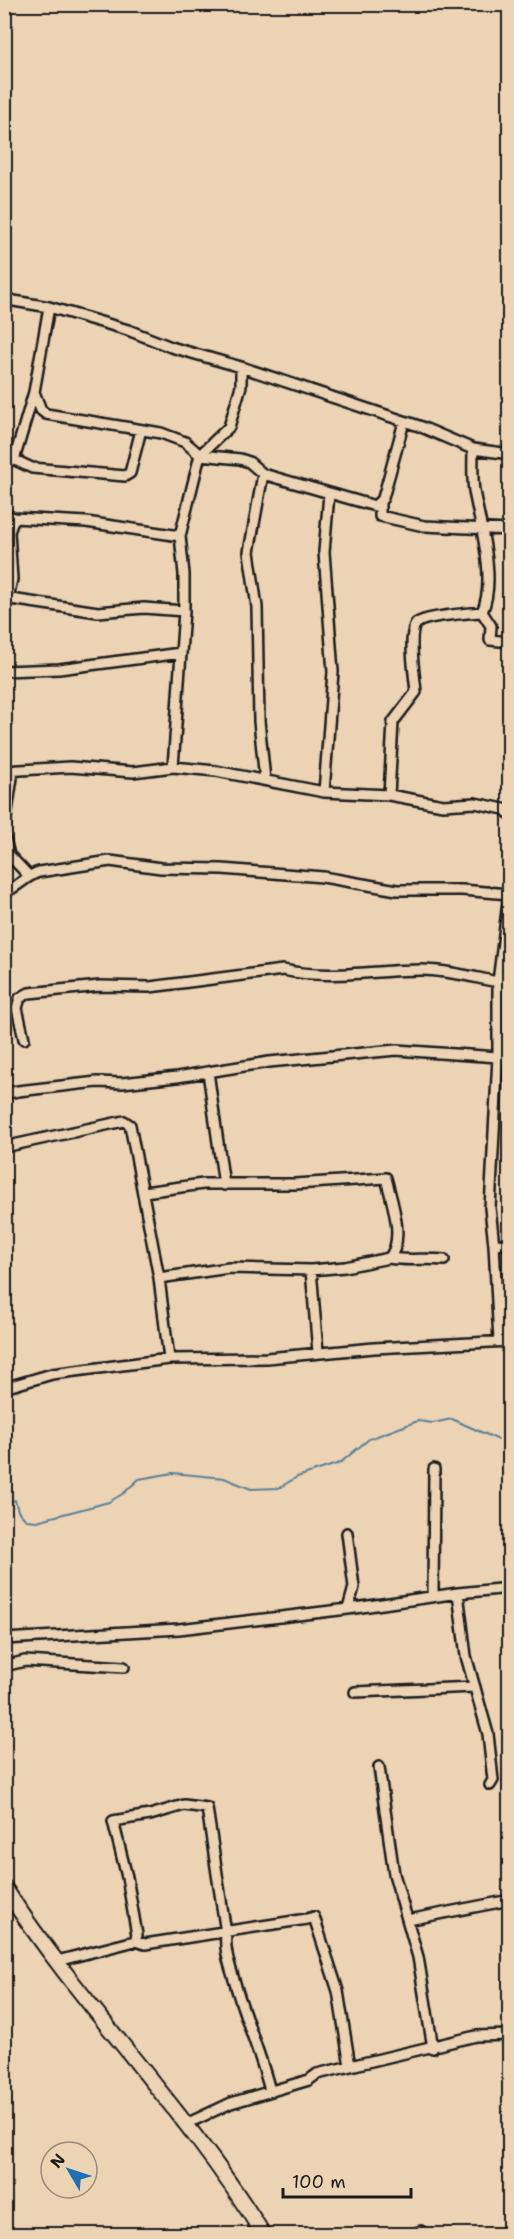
<svg xmlns="http://www.w3.org/2000/svg" width="514" height="2239" font-family="'Shantell Sans',sans-serif">
	<style>
		.lines { fill: none; stroke-linecap: round; stroke-linejoin: round }
		.stream { stroke: #5c8095; stroke-width: 2 }
		.street-casing { stroke: #1c1c1c; stroke-width: 14 }
		.secondary-casing { stroke: #1c1c1c; stroke-width: 18 }
		.street { stroke: #ebd3b3; stroke-width: 9 }
		.secondary { stroke: #ebd3b3; stroke-width: 14 }
	</style>
	<rect width="100%" height="100%" fill="#ebd3b3"/>
	<filter id="ink" filterUnits="userSpaceOnUse"><feTurbulence type="fractalNoise" baseFrequency=".0167" numOctaves="2"/><feDisplacementMap in="SourceGraphic" scale="12" xChannelSelector="R" yChannelSelector="G"/><feConvolveMatrix kernelMatrix="1 2 1 2 8 2 1 2 1" color-interpolation-filters="sRGB"/></filter>
	<g filter="url(#ink)">
		<g class="lines">
			<path class="stream" d="M4,1504L15,1500L18,1511L26,1520L37,1521L109,1502L124,1493L139,1479L173,1473L224,1478L251,1489L279,1488L297,1477L340,1463L369,1439L418,1421L433,1423L452,1419L510,1445"/>
			<g class="street-casing">
				<path id="street" d="M4,297L14,301L49,307L128,330L171,347L241,367L419,426L473,449L510,454
					M34,392L41,410L46,414L161,433L185,442L200,455L240,459L249,462L263,474L375,506L383,498L404,422
					M4,455L32,468L125,476L130,473L141,430
					M14,460L34,392L49,307
					M263,474L249,552L257,607L259,721L265,780
					M380,503V516L424,526L510,530
					M4,514L14,518L86,522L180,536
					M4,598L98,612L144,608L184,611
					M8,598L12,579L9,532L14,518
					M482,612L491,626L490,640L510,642
					M4,671L59,669L181,653
					M173,767L184,611V574L180,536L200,455L229,427L241,386V367
					M4,771L70,767L133,772L173,767L216,771L324,792L389,795L443,805L475,803L504,809L510,814
					M324,792L333,672L324,552L329,494
					M389,795L393,722L416,692C415,679 407,631 417,623C426,616 469,613 482,612C497,579 480,525 474,491C472,477 473,463 473,449
					M4,832L13,771
					M4,835L9,855L28,875
					M4,892C18,888 25,876 39,872L110,861L161,868L222,869L323,877L397,890H462L509,894
					M24,1039L17,1008L20,998L29,993L100,986L150,987L283,970C328,980 375,970 421,970C447,970 472,977 498,982
					M208,1072L224,1185
					M4,1094L18,1091L97,1082L122,1083L177,1077L269,1062L396,1050L498,1057L510,1051
					M4,1147L124,1121L130,1125L159,1278L169,1359
					M144,1192L203,1184H295L386,1178C391,1199 406,1240 389,1258L345,1267L311,1270L229,1268L159,1278
					M494,1245L510,1243
					M389,1258C408,1261 425,1258 444,1260
					M311,1270L318,1352
					M499,1341L494,1245L490,1208L498,1057V982L509,894L510,870
					M4,1388L52,1374L169,1359L267,1358L374,1348L510,1341
					M347,1533L354,1587L348,1609
					M458,1593L510,1588
					M433,1596L434,1469
					M4,1639L179,1629L348,1609L458,1593L466,1656L488,1734L493,1780L490,1785
					M4,1666L25,1661L124,1667
					M355,1692L475,1687
					M379,1767L394,1874L418,1957L433,2048
					M408,1920L510,1900
					M135,1941L145,1944L307,1919L314,1917L338,1991L350,2066
					M57,1961L135,1941L137,1935L127,1877L113,1821L150,1815L184,1805L207,1808L226,1933C224,1951 230,1966 235,1983C245,2019 261,2054 270,2091
					M186,2124L231,2103L309,2080L317,2074L476,2036L510,2035
					M413,2234L421,2231"/>
			</g>
			<g class="secondary-casing">
				<path id="secondary" d="M4,1887C83,2009 188,2111 263,2234"/>
			</g>
			<use href="#street" class="street"/>
			<use href="#secondary" class="secondary"/>
		</g>
	</g>
	<rect width="514" height="2239" fill="none" stroke="#ebd3b3" stroke-width="24"/>
	<rect x="12" y="12" width="490" height="2215" fill="none" stroke="#1c1c1c" stroke-width="2" filter="url(#ink)"/>
	<g transform="translate(69 2170) rotate(309)"><circle r="28" fill="#ebd3b3" stroke="#988a77" stroke-width="1.5"/>
	<path d="M0-4.5L10 22L0 15L-10 22Z" fill="#1f6fb2"/>
	<text y="-9" font-size="16" font-weight="bold" text-anchor="middle" fill="#1c1c1c">N</text>
	</g>
	<path d="M283 2188v9h128v-9" fill="none" stroke="#1c1c1c" stroke-width="3"/>
	<text x="292" y="2188" font-size="18" fill="#1c1c1c" stroke="#ebd3b3" stroke-width="4.5" paint-order="stroke">100 m</text>
</svg>
